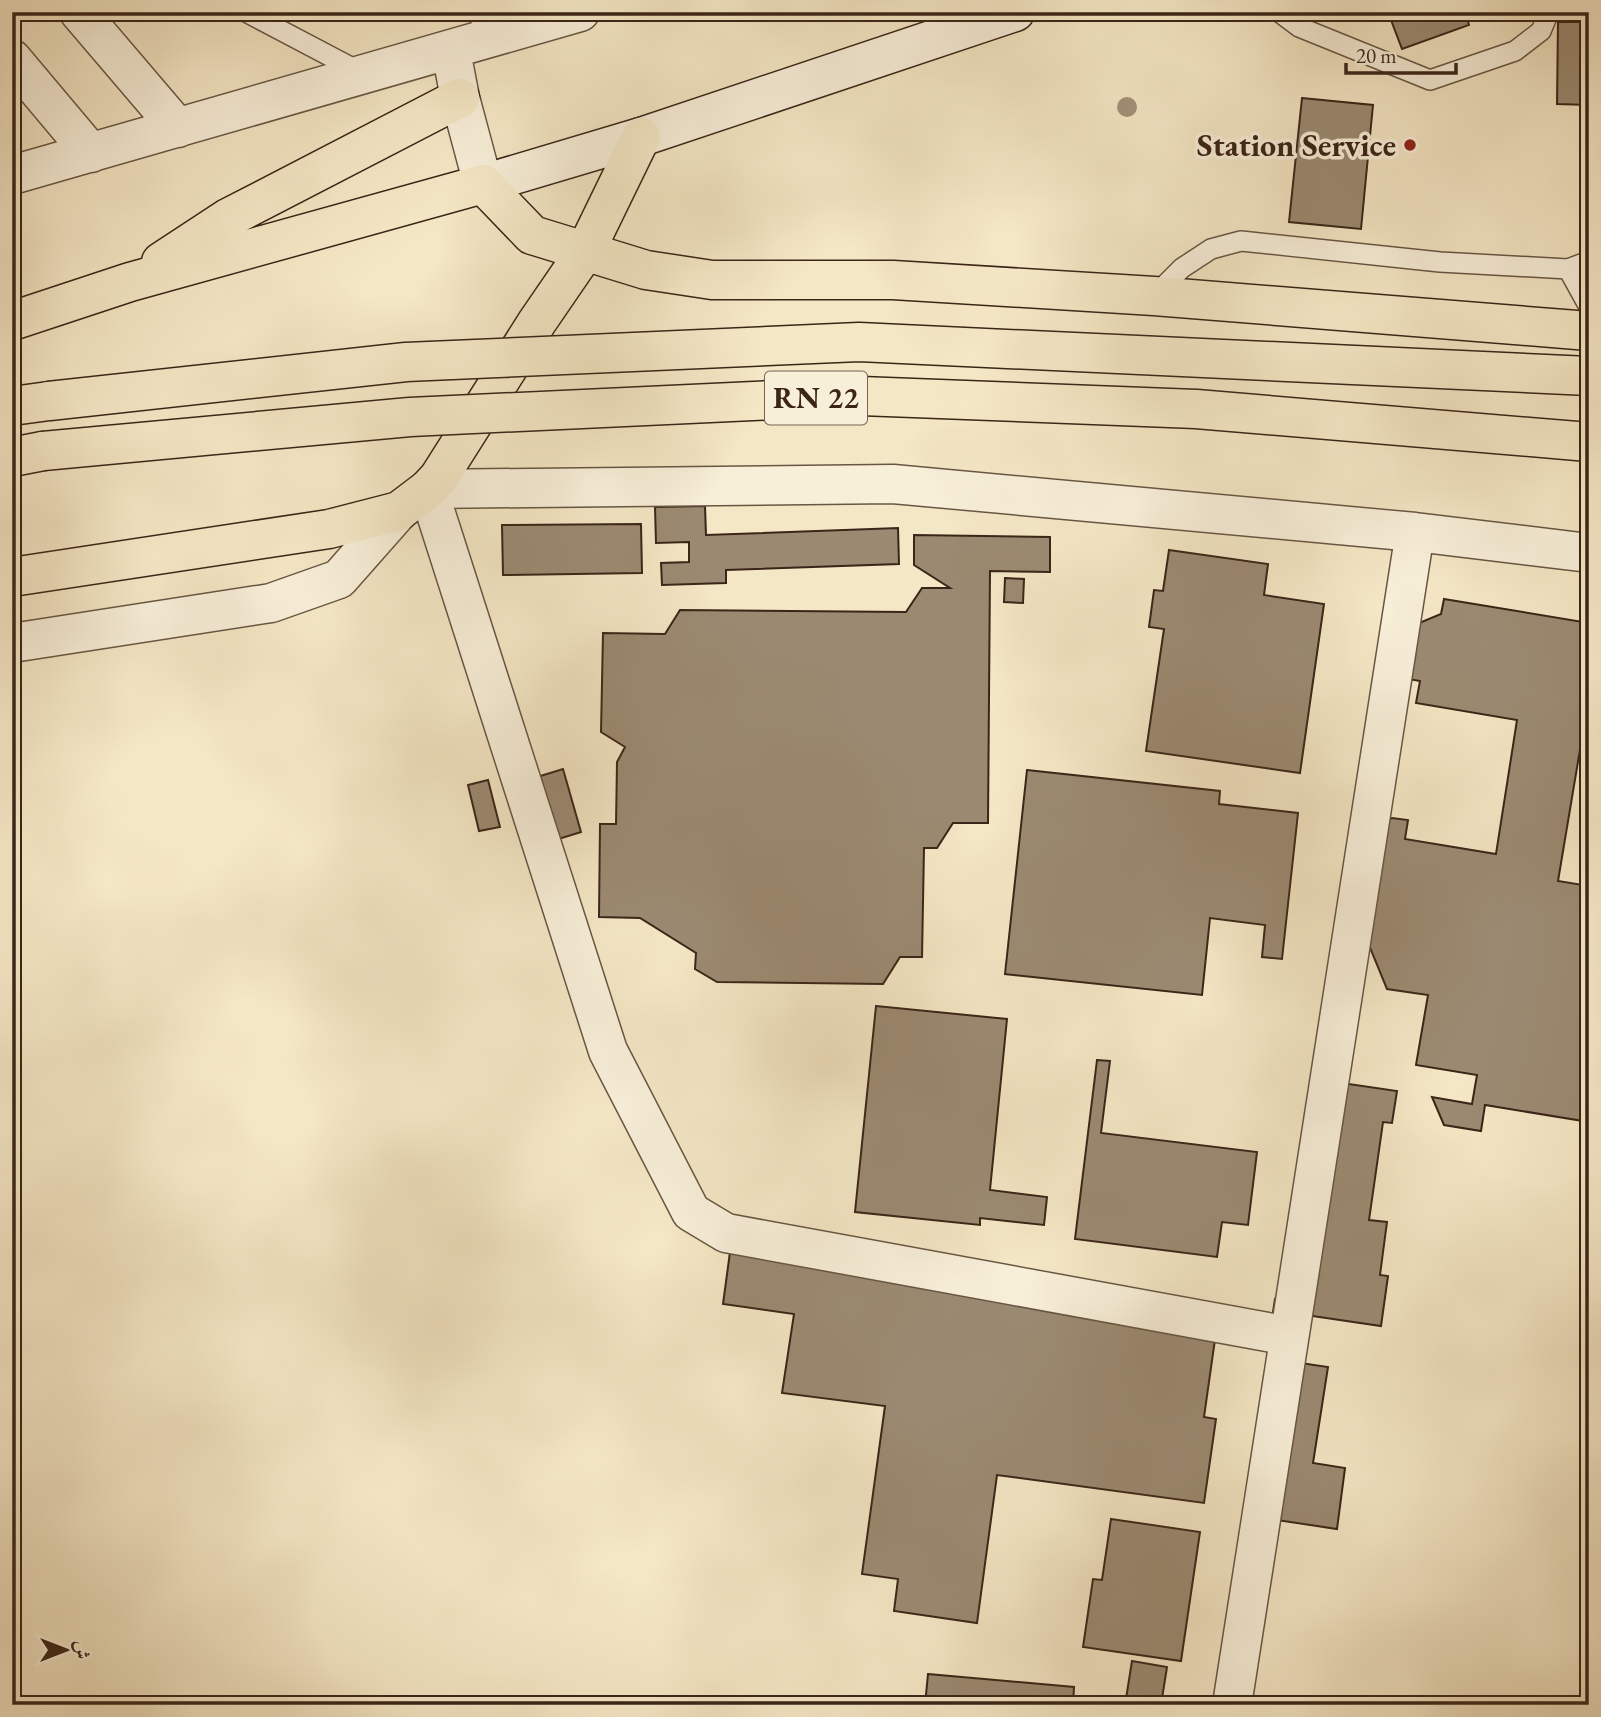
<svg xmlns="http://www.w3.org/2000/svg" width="1601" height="1717" font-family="'EB Garamond',Amiri,serif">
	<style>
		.building { fill: #9b8a72; stroke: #3a2518; stroke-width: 2 }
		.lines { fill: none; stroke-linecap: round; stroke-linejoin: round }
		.service-casing { stroke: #685643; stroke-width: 22 }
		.minor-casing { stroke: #685643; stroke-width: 41 }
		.secondary-casing { stroke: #3a2518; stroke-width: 41 }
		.trunk-casing { stroke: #3a2518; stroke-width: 41 }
		.service { stroke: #f8efd9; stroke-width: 19 }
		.minor { stroke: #f8efd9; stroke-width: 38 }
		.secondary { stroke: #f8efd9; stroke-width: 38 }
		.trunk { stroke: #f4e7c5; stroke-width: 38 }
		.trunk-bridge-casing { stroke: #3a2518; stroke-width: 41; stroke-linecap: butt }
		.trunk-bridge { stroke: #f4e7c5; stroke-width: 38 }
		.tree { fill: #a3927a }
		.poi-dot { fill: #8f2418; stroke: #f8efd9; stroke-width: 2.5 }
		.labels { text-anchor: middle; stroke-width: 7; stroke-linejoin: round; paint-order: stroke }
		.shield { fill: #f8efd9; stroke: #736252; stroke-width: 2 }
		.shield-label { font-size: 30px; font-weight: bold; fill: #3a2518 }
		.poi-label { font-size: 32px; font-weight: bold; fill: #3a2518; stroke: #f8efd9; text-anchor: end }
	</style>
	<rect width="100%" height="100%" fill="#f4e7c5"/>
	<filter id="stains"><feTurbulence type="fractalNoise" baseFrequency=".00286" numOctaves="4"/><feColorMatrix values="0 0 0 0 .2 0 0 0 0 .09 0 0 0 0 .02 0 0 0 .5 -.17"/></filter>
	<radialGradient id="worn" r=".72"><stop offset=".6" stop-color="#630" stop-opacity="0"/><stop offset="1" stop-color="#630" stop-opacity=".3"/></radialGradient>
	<path class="building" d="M1388,12H1465L1469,25L1402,49Z
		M1558,22H1589V105L1557,104Z
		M1302,98L1373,105L1361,229L1289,222Z
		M705,506L706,535L898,528L899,564L726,570V583L662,585L661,563L689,562V542L656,543L655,507Z
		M641,524L642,573L503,575L502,525Z
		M914,535L1050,537V572L990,571L988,823H953L937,848H924L922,957H900L883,984L717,982L695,969L696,953L640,918L599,917L600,824H616L617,762L625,747L601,732L603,633L665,634L680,610L906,612L922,588H950L914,565Z
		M1169,550L1268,564L1264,595L1324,604L1300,773L1146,751L1164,629L1149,627L1154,590L1163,591Z
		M1005,578L1024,579L1023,603L1004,602Z
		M1444,599L1589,623V696L1558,881L1589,886V1122L1485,1105L1481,1131L1444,1125L1432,1097L1472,1104L1477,1075L1416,1065L1428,995L1387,989L1359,921L1374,825L1392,818L1408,820L1405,839L1496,854L1517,720L1416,703L1420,681L1397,677L1390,635L1441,614Z
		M563,769L581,832L552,841L534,778Z
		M1027,770L1220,791L1219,804L1298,813L1282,959L1262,957L1265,925L1210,918L1202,995L1005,974Z
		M488,780L500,827L479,831L468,785Z
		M876,1006L1007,1019L990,1190L1047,1197L1044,1225L980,1218V1225L855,1212Z
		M1097,1060L1110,1061L1101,1133L1257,1152L1248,1225L1222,1222L1217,1257L1075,1239Z
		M1328,1081L1397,1091L1392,1123L1383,1122L1369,1220L1387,1222L1380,1275L1388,1276L1381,1326L1299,1314L1271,1325L1275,1299L1296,1302Z
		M730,1252L1218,1318L1204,1417L1216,1419L1204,1503L997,1475L977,1623L894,1611L898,1579L862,1574L885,1406L782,1393L794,1314L723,1304Z
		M1287,1361L1328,1367L1313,1463L1345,1468L1337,1529L1264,1518Z
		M1111,1519L1200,1532L1181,1661L1083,1647L1093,1579L1102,1580Z
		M1132,1661L1167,1667L1161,1705H1125Z
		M928,1674L1074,1687L1073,1705H925Z"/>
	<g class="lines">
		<g class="service-casing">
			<path id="service" d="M246,12L360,72
				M476,12L494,38
				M1279,12L1299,27L1430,80L1515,51L1541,31L1549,12
				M1568,269L1589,261
				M1154,296L1182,268L1211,249L1241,241L1440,262L1568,269L1589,307"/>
		</g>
		<g class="minor-casing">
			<path id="minor" d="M79,12L178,128
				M451,51L460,98L483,184
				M12,59L91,153
				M12,175L580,12
				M12,643L271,603L339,579L399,511
				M1289,1336L726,1233L691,1212L608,1051L428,489L893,484L1415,532L1589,553
				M1232,1705L1415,532"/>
		</g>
		<g class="secondary-casing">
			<path id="secondary" d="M483,184L641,137L1015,12"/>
		</g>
		<g class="trunk-casing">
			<path id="trunk" d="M161,262L228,218L460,98
				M12,321L130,282L483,184L532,235L646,270L712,280H893L1154,296L1589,331
				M12,406L49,401
				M12,457L43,451
				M12,577L329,529L399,511L428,489L439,477L537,322L585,252L641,137"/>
		</g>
		<use href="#service" class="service"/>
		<use href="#minor" class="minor"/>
		<use href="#secondary" class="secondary"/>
		<use href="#trunk" class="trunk"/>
		<g class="trunk-bridge-casing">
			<path id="trunk-bridge" d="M49,401L406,362L859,342L1589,376
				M43,451L410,417L861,396L1196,409L1589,442"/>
		</g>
		<use href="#trunk-bridge" class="trunk-bridge"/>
	</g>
	<circle class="tree" cx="1127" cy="107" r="10"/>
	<circle class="poi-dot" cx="1410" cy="145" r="7"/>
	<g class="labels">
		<rect class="shield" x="765" y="371.5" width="102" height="53" rx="5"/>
		<g class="shield-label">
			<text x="816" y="408">RN 22</text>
		</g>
		<g class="poi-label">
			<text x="1396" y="156">Station Service</text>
		</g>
	</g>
	<rect width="1601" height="1717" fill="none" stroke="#f4e7c5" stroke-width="42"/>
	<rect x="14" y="14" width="1573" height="1689" fill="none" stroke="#3a2518" stroke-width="3.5"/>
	<rect x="21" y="21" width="1559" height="1675" fill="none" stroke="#3a2518" stroke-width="2"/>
	<g transform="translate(66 1650) rotate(90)" stroke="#f8efd9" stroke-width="5" paint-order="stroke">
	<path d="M0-5L12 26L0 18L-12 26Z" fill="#3a2518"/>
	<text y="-10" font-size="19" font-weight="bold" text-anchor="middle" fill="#3a2518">ش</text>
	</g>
	<path d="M1346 63v10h110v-10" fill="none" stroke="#3a2518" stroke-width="3.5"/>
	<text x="1356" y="63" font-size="21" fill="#3a2518" stroke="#f8efd9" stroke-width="5" paint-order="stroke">20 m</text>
	<rect width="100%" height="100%" filter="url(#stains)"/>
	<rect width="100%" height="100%" fill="url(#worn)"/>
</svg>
